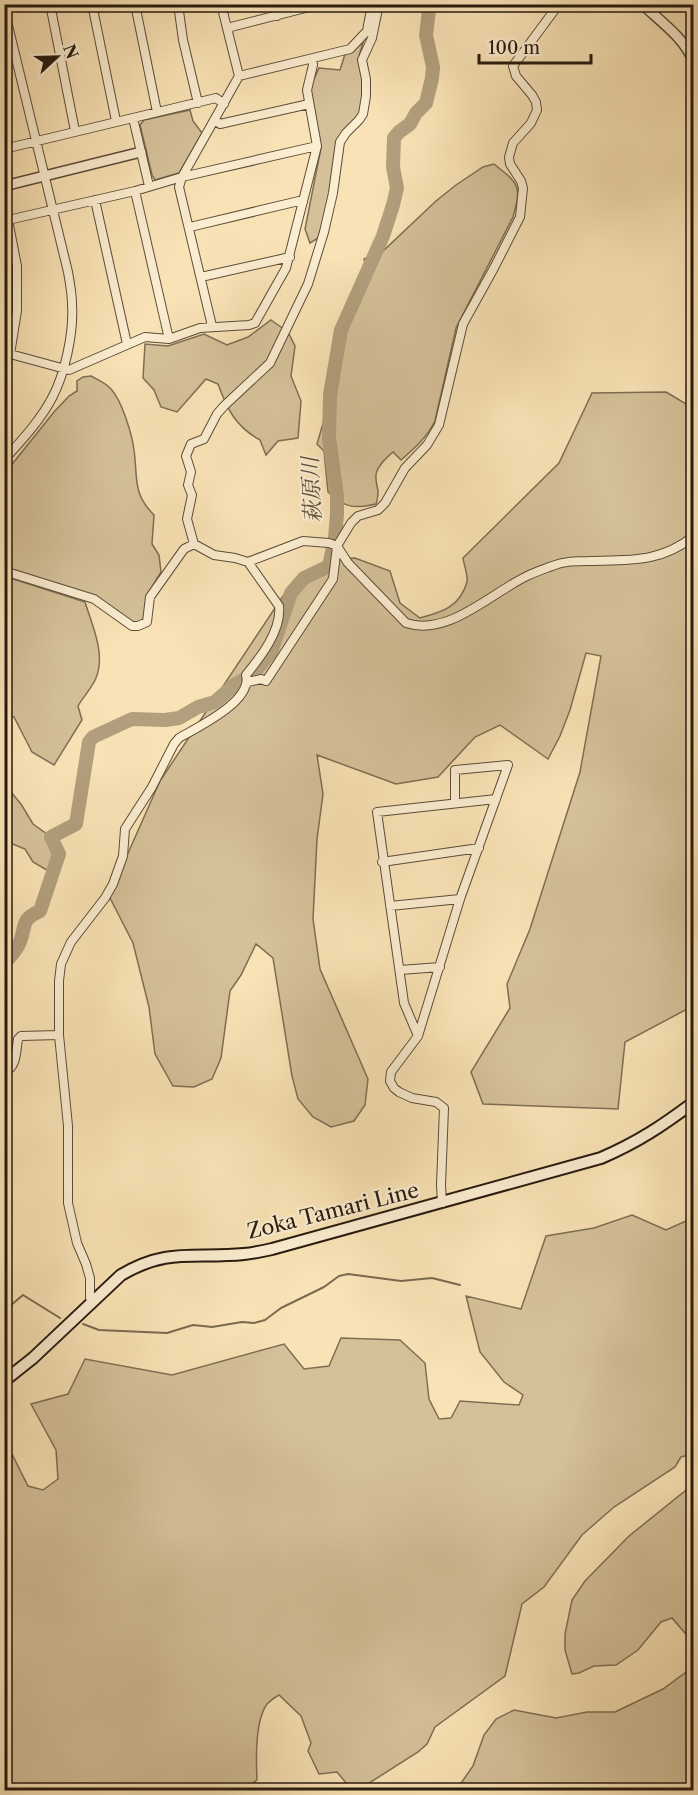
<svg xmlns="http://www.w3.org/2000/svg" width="698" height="1795" font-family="'Libre Caslon Text','Noto Serif JP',serif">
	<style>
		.green { fill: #d5c199; stroke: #7e6e54; stroke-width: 1.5 }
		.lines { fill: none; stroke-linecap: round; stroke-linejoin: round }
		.stream { stroke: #7a6a51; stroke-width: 2 }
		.river { stroke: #b29f7d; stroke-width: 14 }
		.minor-casing { stroke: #5c4c38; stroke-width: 10 }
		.tertiary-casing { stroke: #5c4c38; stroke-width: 12 }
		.secondary-casing { stroke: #271a0e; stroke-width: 14 }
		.minor { stroke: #fbedd0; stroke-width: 8 }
		.tertiary { stroke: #fbedd0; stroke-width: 9 }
		.secondary { stroke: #fbedd0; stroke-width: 10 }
		.labels { text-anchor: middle; stroke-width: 4.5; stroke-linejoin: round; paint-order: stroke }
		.street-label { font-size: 21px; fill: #271a0e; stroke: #fbedd0 }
		.water-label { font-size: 22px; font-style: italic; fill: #5f4f3a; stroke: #fbedd0 }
	</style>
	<rect width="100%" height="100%" fill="#f9e3b6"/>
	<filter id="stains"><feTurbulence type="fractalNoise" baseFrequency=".00333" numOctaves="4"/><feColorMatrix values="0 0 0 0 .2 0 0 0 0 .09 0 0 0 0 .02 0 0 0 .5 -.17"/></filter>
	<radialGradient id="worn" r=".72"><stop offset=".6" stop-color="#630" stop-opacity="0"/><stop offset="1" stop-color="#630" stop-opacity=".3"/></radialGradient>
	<path class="green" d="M363,43L358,59L364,77L362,111L339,138L328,206L318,238L310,243L305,229L321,148L310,88L319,68L340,70L345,54Z
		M190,110L193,121L202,133L179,173L155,180L152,175L140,125L144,120Z
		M494,164C519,184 522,185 513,217L456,328L435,421C427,437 415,448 401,460L393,452C386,458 377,466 376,475C375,487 381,488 376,504C354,509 345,508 328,492L324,451L317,444L331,396L342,314L369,277L364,259L383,251L436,201L456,185L483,167Z
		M271,320L288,332L295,346L291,376L301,401L298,438L278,441L266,455L260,440C236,427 227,409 218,384L206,379L177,412L161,407L154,390L143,378L145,344L168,346L204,334L227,345L248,337Z
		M91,376C98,380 106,383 111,389C122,401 132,434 134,450C138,478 132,493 154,515L152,544L159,555L161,572L146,597L145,617L140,622L132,623L96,596L5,567V473L54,412L69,396L77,391V381L83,377Z
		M666,392L691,407L693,406V1003L691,1007L625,1042L618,1109L483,1104L471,1072L510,1008L507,984L530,929L580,772L601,656L586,653L570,710L560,736L548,759L500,725L475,737L438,777L396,784L317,755L323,794L317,839L313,919L320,969L368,1079L365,1105L354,1121L331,1127L313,1117L298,1099L292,1076L273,958L256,944L241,975L230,991L221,1058L212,1079L194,1087L173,1086L155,1054L149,1007L133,943L109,896L160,781L283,596L308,571L335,559L355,558L390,571L400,603L420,618C442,612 460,607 467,582C468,575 464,565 463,558L559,463L592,393Z
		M4,576L85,602C92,625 106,654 96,678C92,688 83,697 78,706L82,720L54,765L32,752L14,717L5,713Z
		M5,785L21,804L33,824L51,837L57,855L50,872L33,862L25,849L5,841Z
		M632,1215L666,1230L693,1218V1454L681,1457L675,1467L614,1507L582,1535L544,1587L522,1604L505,1676L435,1727L427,1744L418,1752L363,1787L347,1784L337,1772L319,1774L308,1751L311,1743L301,1716L279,1695C275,1697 270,1701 267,1704C255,1720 256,1760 257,1780L250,1785L249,1790H5V1440L28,1486L43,1490L58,1479L56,1450L31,1404L68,1394L85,1359L172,1375L284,1344L304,1369L329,1366L341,1338L400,1340L425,1363L429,1399L439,1419L451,1418L460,1401L519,1405L523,1395L504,1382L480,1352L466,1296L521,1309L546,1236L594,1228Z
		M690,1487H694L693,1630L685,1633L672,1618L661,1622L638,1650L616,1665L594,1666L579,1673L572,1674L565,1650V1634L572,1600L585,1581L629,1536Z
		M693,1667V1790H452L459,1786L473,1766L484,1735L496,1719L514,1710L556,1718L587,1712H615L663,1689Z"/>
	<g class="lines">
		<path class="stream" d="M4,1311L23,1295L60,1318
			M83,1324L99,1330L167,1333L193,1325L212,1327L242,1322L254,1323L265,1320L281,1308L324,1287L339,1276L348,1274L401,1281L432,1278L460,1285"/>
		<path class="river" d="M4,964C9,958 16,951 19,944C27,927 19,920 40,911L59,854L51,837L76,824L89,742L93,737L132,719L165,720L179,718L198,707L215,702L234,685L251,676L271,652L291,593L304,578L329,566L335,538L337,514V496L329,438L330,395L341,330L383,236L393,205L397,188L393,167L394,138L399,132L410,124L416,113L426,103L432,78L433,67L426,35L429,10L432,4"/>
		<g class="minor-casing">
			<path id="minor" d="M50,4L75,131
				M92,4L116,121
				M135,4L157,112
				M178,4L183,40L198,103
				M221,4L239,76L182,177L135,191L8,220L17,266V311L10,354L69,370L145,337L169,339L200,328L249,325L255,323L286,268L317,146L307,90L313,65L312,59
				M275,4L277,16
				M4,9L68,272C70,283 72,294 72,304C74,332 65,374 52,398C40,421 21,441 4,460
				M227,28L321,4
				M239,76L350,49L367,31L372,4
				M133,118L149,186
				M214,120L220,124L309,104
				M4,149L216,98L224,104
				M135,191L169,339
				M95,200L127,344
				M190,227L299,201L303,202
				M201,277L290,257
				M212,326L179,187L182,177L317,146
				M194,544L187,519L192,495L188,485L191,472L186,456L191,444L204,439L217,414L224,406L270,363L308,284L324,232L333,193L340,142L346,133L359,120L363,114L366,96V79L362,60L372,38L379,4
				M4,571L94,599L132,626H138L147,622L150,597L184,549L194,544L214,555L235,558L248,562L303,541L329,543L337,546L348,563L406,623C448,637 491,593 527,576C535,572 544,569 552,566C564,561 576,561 589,561C630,560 660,563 694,536
				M248,682L261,679L266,681L333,579L337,546L351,523L358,516L378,510L385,503L405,468L427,445L439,425L463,324L494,268L520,217L523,188L521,181L510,164L509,157L513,143L531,123L537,110L536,102L532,95L516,76L513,66L559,4
				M382,862L479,848
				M390,906L460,899
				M400,970L440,967
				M418,1036L404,1003L377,812L496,799
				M4,1072C17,1068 16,1051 18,1039L21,1036L59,1035
				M442,1203L441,1185L444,1108L436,1102L412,1098L399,1092L394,1088L390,1081L391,1072L418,1036L460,899L508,765L455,770V803
				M93,1302L90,1298V1278L86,1264L77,1243L68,1203V1126L59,1035V981L61,964L71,942L105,898L113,884L123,856L125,829L152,787L174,744L179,738C198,727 253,701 246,675C260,658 282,630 279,606L248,562"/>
		</g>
		<g class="tertiary-casing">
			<path id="tertiary" d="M642,4C661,22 685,38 694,63
				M4,186L141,152"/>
		</g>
		<g class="secondary-casing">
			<path id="secondary" d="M4,1381L33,1358L121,1275C168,1247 195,1259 244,1254C254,1253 263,1251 272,1249L601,1158C638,1142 662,1126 694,1102"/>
		</g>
		<use href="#minor" class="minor"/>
		<use href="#tertiary" class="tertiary"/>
		<use href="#secondary" class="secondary"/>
	</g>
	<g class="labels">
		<g class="street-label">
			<text transform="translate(333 1211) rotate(-14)" y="7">Zoka Tamari Line</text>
		</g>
		<g class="water-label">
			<text transform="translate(311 490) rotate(-93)" y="8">萩原川</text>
		</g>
	</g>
	<rect width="698" height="1795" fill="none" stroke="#f9e3b6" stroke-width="24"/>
	<rect x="6" y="6" width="686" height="1783" fill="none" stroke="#271a0e" stroke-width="3"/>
	<rect x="12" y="12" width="674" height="1771" fill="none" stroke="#271a0e" stroke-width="1.5"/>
	<g transform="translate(57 57) rotate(68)" stroke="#fbedd0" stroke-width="4.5" paint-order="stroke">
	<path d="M0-4.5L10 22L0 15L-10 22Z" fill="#271a0e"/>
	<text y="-9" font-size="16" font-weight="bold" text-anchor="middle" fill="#271a0e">N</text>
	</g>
	<path d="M479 54v9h112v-9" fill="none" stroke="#271a0e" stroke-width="3"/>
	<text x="488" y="54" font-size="18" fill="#271a0e" stroke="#fbedd0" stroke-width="4.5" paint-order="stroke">100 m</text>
	<rect width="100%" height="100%" filter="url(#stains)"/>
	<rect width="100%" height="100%" fill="url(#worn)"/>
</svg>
